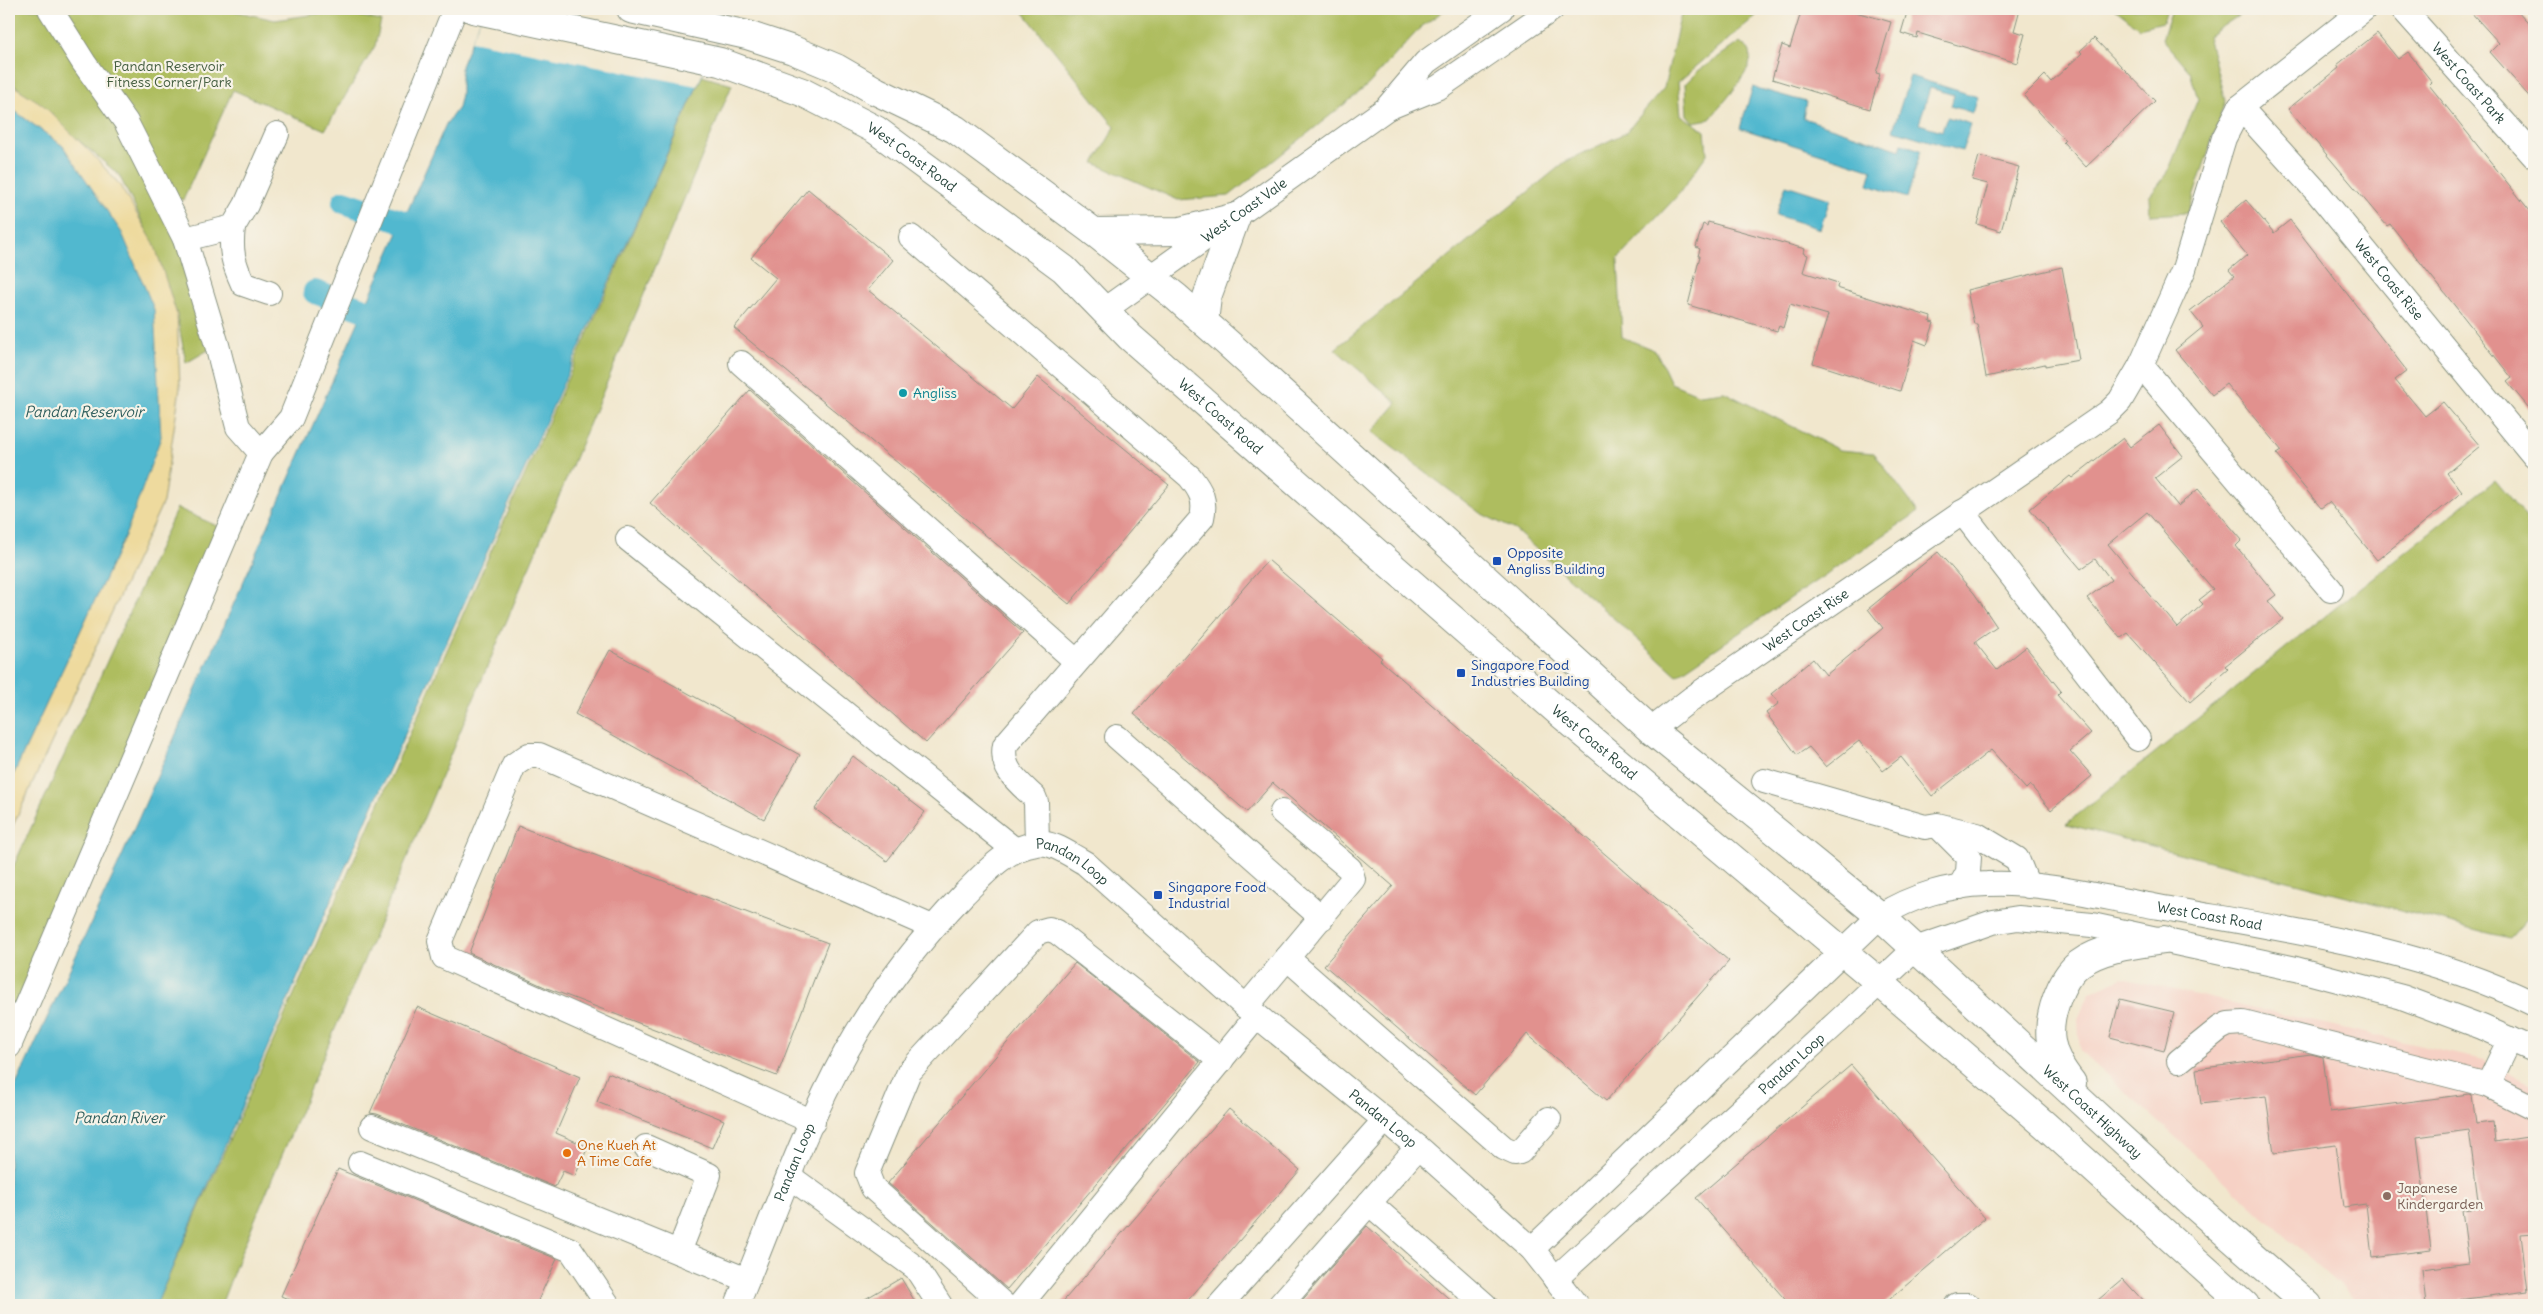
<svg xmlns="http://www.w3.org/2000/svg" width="2543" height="1314" font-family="Delius,sans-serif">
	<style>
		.built { fill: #f6d1c5 }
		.green { fill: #aebd5f; stroke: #667d4a }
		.sand { fill: #eeda9e; stroke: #868c69 }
		.water { fill: #51b8cf; stroke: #387a82 }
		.pier { fill: #f1e7cd }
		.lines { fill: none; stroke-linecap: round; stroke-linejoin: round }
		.canal { stroke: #51b8cf; stroke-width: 24 }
		.building { fill: #e1918e; fill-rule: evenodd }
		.minor-casing { stroke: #889280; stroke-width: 26 }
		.major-casing { stroke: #889280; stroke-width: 30 }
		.minor { stroke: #fff; stroke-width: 24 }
		.major { stroke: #fff; stroke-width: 28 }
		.culture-dot { fill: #0f9aa8; stroke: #f7f3e8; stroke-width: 2 }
		.transit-dot { fill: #1a4fb4; stroke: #f7f3e8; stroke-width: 2 }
		.food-dot { fill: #e8710a; stroke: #f7f3e8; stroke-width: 2 }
		.education-dot { fill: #8d6e63; stroke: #f7f3e8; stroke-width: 2 }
		.labels { text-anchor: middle; stroke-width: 4.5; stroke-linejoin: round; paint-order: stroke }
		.park-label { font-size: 14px; fill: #435d3f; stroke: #f7f3e8 }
		.street-label { font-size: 14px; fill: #1f3d34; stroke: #f7f3e8 }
		.culture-label { font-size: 14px; fill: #0d838f; stroke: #f7f3e8; text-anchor: start }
		.transit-label { font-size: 14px; fill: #164399; stroke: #f7f3e8; text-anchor: start }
		.food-label { font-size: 14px; fill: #c56008; stroke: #f7f3e8; text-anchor: start }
		.education-label { font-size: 14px; fill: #785e54; stroke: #f7f3e8; text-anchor: start }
		.water-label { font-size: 15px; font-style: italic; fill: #2c5c5b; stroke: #f7f3e8 }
	</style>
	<rect width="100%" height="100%" fill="#f7f3e8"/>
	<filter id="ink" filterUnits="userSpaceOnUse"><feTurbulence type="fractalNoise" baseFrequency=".02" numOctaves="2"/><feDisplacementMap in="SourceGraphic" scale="10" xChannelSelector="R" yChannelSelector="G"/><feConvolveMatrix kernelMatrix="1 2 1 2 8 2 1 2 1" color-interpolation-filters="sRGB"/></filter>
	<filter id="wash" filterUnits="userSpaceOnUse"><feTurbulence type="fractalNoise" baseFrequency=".0096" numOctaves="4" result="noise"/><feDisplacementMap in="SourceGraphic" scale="20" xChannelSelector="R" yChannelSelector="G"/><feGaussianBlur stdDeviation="1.12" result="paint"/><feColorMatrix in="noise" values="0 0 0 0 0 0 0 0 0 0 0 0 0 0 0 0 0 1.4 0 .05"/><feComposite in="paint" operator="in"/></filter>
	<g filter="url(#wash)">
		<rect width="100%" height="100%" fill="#f1e7cd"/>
		<path class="built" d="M2122,978L2483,1060L2534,1086V1305H2362L2080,1051L2078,1019L2090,992Z"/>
		<path class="green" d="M9,9H225L275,20L337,11L381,21L375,46L325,130L233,90L183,200L163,194L217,345L186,363L177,315L155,247L119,175L9,80Z
			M1021,9H1446L1421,27L1366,87L1229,196L1178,200L1094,163L1115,127Z
			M1682,9H1764L1678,82L1681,115L1705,131L1707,154L1678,195L1618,259L1622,337L1656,351L1671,383L1700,395L1724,392L1839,450L1874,453L1918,512L1677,675L1515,530L1480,513L1372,432L1397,403L1335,349L1565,162L1625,133L1664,88Z
			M2115,9H2167L2163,22L2139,28Z
			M2172,9H2239L2241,14L2208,36L2225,101L2188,213L2150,215L2149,197L2167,174L2198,99L2190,72L2162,39Z
			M1740,42C1742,44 1747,47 1749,50C1759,67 1720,105 1710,119L1693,122L1687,115L1685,84L1698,71Z
			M702,76L732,85L240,1255L221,1305H156Z
			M2495,480L2534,527V910L2509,938L2066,824Z
			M177,508L228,531L9,1046V876Z"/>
		<path class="sand" d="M9,83L42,104L93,155L119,184L154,243L177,315L180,388L163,502L9,834V784L127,531L63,146L9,107Z"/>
		<path class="water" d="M485,9H732L352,852L156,1305H9V1100L118,865L446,124L458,108L461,94V66Z
			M1910,76L1978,97L1973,113L1951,106L1954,95L1930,88L1919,124L1942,131L1947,117L1971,124L1962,151L1893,130Z
			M1753,87L1806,102L1803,118L1900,150L1902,144L1921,150L1907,198L1868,185L1872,170L1740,128Z
			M9,107L63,146L122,233L154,309L161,437L127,531L9,784Z
			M1786,185L1830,199L1820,229L1776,215Z"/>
		<path class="pier" d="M485,9H732L697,86L471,41Z"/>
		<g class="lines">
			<path class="canal" d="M344,202L403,222
				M315,292L364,310"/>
		</g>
		<g id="blocks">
			<path class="building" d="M1802,9H1845L1891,22L1876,73L1880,74L1870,109L1772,79L1782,45L1790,48Z
				M1908,9H2020L2014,31L2025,34L2017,63L1918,33L1917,38L1901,33Z
				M2468,9H2516L2534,29V102L2490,52L2499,43Z
				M2377,33L2398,59L2408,52L2432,82L2429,85L2534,216V414L2507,382L2512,378L2390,224L2387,226L2288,109L2339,68L2337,65Z
				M2094,38L2155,101L2086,167L2063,142L2065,140L2024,96L2045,75L2051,82L2082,53L2080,51Z
				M1979,156L2019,167L2001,231L1977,224L1988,184L1972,180Z
				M808,189L893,260L868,290L1012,409L1038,377L1169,485L1069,604L734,328L776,278L751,258Z
				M2246,200L2274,233L2290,220L2407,371L2395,380L2425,416L2443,402L2480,446L2447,473L2462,492L2377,560L2329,502L2321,508L2277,454L2282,451L2226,384L2212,395L2175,350L2203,327L2190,311L2234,276L2229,270L2247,255L2220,222Z
				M1708,222L1805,249L1803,253L1808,255L1803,272L1838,283L1837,288L1931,317L1930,322L1934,323L1927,345L1914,340L1900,391L1813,363L1828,315L1790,304L1783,328L1779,326L1777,331L1688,305L1700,256H1698L1700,249L1696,247L1703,224L1707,226Z
				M2062,267L2079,360L2045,366V364L1986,377L1977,324H1974L1967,290Z
				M750,390L1023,633L926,743L650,503Z
				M2159,425L2183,456L2155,478L2178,506L2198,489L2242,540L2236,546L2276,595L2268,601L2283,619L2225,666L2228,669L2190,702L2128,633L2121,638L2087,598L2111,580L2095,559L2081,569L2030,509L2070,476L2072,478L2123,438L2130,447ZM2147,512L2213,589L2199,600L2203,604L2177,627L2108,544Z
				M1938,552L1974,593L1997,627L1975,642L1997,670L2026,647L2061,691L2057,695L2091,733L2070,751L2092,776L2051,810L2030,785L2026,789L1991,750L1932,796L1901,757L1883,771L1859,741L1826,767L1809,747L1797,755L1766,713L1779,703L1771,694L1813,659L1826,675L1883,628L1868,609Z
				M1268,560L1382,658L1380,660L1729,961L1606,1101L1527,1034L1475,1095L1324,965L1393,886L1273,783L1247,812L1134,714Z
				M610,650L800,755L764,819L575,714Z
				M853,756L925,812L887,861L815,809Z
				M518,826L828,943L777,1076L547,988L469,953Z
				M1075,963L1200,1062L1007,1289L888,1183Z
				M2120,999L2174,1012L2164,1051L2110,1037Z
				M417,1007L580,1077L556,1133L588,1147L575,1176L563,1171L555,1187L377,1114L370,1113Z
				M2311,1054L2323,1057L2330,1112L2469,1094L2472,1095L2476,1124L2493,1122L2495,1142L2534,1136V1234L2521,1235L2528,1291L2426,1304L2422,1269L2469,1263L2462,1210L2479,1208L2469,1130L2417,1137L2431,1250L2372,1257L2366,1204L2344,1207L2336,1145L2274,1153L2266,1096L2201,1104L2196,1069Z
				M1851,1065L1985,1218L1883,1305H1790L1696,1198Z
				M608,1073L724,1120L712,1148L597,1102Z
				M1229,1109L1300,1170L1184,1305H1060Z
				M338,1169L557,1259L536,1305H302L281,1296Z
				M1367,1226L1456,1305H1298Z
				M901,1278L917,1305H855Z
				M2123,1279L2147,1305H2092Z"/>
		</g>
	</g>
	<g filter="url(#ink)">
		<use href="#blocks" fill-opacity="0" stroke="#889280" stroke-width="1"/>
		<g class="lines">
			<g class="minor-casing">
				<g id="minor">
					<path d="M50,9L84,63L126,122L185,239L217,345L238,427L261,453L291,418L455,9"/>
					<path id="s1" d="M2403,9L2534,156"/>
					<path d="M1390,107L1439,87L1552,9"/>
					<path id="s2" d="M2240,107L2318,193L2534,456"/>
					<path d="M233,227C230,251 233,262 243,284L269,293"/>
					<path d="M911,237L1190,477C1201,491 1206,500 1202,518L1005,745C1000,769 1018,782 1034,797L1036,802L1037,843"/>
					<path d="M185,239L233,227L246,205L277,134"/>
					<path id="s3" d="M1104,310L1386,109L1426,62L1501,9"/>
					<path d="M741,363L1076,661"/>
					<path d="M2141,365L2331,590"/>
					<path d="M1962,512L2138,739"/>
					<path d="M628,539L1015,850"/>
					<path id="s4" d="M1651,730L1691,699L2109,412L2120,401L2141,365L2184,269L2224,138L2240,107L2364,9"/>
					<path d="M1117,737L1322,918"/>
					<path d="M1764,781L1925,827L1937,825L1977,835L2017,859L2028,886"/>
					<path d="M1940,828L1969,857L1968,872L1960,887"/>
					<path d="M1287,958L1504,1148L1515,1153L1520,1152L1549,1119"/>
					<path d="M1246,1007L1353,879L1350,869L1282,812"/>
					<path d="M9,1046L261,453"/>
					<path d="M2179,1061L2220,1028L2228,1024L2243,1023L2488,1085L2534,1108"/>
					<path d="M2488,1085L2510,1039"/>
					<path d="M813,1122L444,957L440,941L514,765L529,755H539L932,927"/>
					<path d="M372,1127L747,1280"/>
					<path d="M646,1147L709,1175L679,1252"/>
					<path d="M360,1163L571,1250L608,1305"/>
					<path d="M790,1177L916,1268L940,1305"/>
					<path d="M1369,1203L1485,1305"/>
					<path id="s5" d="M1532,1249L1880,916C1911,896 1950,885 1987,884C2044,881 2103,898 2159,907C2285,930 2418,947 2534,1004"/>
					<path id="s6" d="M1555,1279L1843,1017L1915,949L1993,922L2018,918L2092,925L2296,969L2402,997L2482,1027L2534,1050"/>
					<path id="s7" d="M737,1305C772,1221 802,1132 846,1052C878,994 918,942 963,895C984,874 1006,848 1036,844C1053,841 1070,855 1085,863L1246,1007L1418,1147L1532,1249L1576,1305"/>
					<path d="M1004,1305L873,1188L867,1173L909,1072L1038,932L1049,929L1057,932L1221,1061"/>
					<path d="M1020,1305L1257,1016"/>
					<path d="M1220,1305L1385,1120"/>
					<path d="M1280,1305L1418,1147"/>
					<path d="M1957,1305H1968"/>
				</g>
			</g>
			<g class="major-casing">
				<g id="major">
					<path id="s8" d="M473,9L720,62L802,92L876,130L1064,269L1130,337L1561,714L1879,982L2045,1125L2245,1305"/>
					<path id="s9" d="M631,9L747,35L793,50L836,68L876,91L955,129L1094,232L1176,297L1231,346L1651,730L1880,916L2188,1200L2308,1305"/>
					<path d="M1094,232L1180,231L1236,217"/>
					<path d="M1204,322L1207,297L1236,217"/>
					<path d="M2072,1083C2062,1070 2054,1058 2051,1042C2047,1018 2060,979 2079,964C2102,947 2137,944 2164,940"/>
				</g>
			</g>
			<use href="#minor" class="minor"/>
			<use href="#major" class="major"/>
		</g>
	</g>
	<circle class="culture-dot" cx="903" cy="393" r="5"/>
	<g class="transit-dot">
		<rect x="1492" y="556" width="10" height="10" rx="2.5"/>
		<rect x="1456" y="668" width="10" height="10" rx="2.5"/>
		<rect x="1153" y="890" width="10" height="10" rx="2.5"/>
	</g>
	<circle class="food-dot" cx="567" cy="1153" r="5"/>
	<circle class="education-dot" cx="2387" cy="1196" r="5"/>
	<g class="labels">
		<g class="park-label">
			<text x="169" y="71">Pandan Reservoir<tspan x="169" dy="16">Fitness Corner/Park</tspan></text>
		</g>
		<g class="street-label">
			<text dy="5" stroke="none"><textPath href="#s1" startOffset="99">West Coast Park</textPath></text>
			<text dy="5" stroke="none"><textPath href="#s8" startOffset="468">West Coast Road</textPath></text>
			<text dy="5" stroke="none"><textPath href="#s3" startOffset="172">West Coast Vale</textPath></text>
			<text dy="5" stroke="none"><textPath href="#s2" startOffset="228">West Coast Rise</textPath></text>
			<text dy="5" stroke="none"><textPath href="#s8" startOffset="872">West Coast Road</textPath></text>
			<text dy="5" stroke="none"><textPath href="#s4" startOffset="190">West Coast Rise</textPath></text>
			<text dy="5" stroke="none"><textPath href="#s8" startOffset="1368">West Coast Road</textPath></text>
			<text dy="5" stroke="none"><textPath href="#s7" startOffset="604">Pandan Loop</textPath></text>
			<text dy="5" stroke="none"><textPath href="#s5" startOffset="820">West Coast Road</textPath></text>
			<text dy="5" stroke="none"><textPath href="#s6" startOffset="320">Pandan Loop</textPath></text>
			<text dy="5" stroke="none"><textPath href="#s9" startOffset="1852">West Coast Highway</textPath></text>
			<text dy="5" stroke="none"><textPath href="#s7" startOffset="1009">Pandan Loop</textPath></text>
			<text dy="5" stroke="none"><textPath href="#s7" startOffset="154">Pandan Loop</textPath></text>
		</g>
		<g class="culture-label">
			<text x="913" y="398">Angliss</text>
		</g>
		<g class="transit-label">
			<text x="1507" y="558">Opposite<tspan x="1507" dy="16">Angliss Building</tspan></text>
			<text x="1471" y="670">Singapore Food<tspan x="1471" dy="16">Industries Building</tspan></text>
			<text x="1168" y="892">Singapore Food<tspan x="1168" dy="16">Industrial</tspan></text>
		</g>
		<g class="food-label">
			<text x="577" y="1150">One Kueh At<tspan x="577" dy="16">A Time Cafe</tspan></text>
		</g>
		<g class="education-label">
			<text x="2397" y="1193">Japanese<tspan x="2397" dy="16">Kindergarden</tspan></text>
		</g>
		<g class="water-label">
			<text x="84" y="417">Pandan Reservoir</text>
			<text x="119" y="1123">Pandan River</text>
		</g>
	</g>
	<rect width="2543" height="1314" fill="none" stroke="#f7f3e8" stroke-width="30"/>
</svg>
